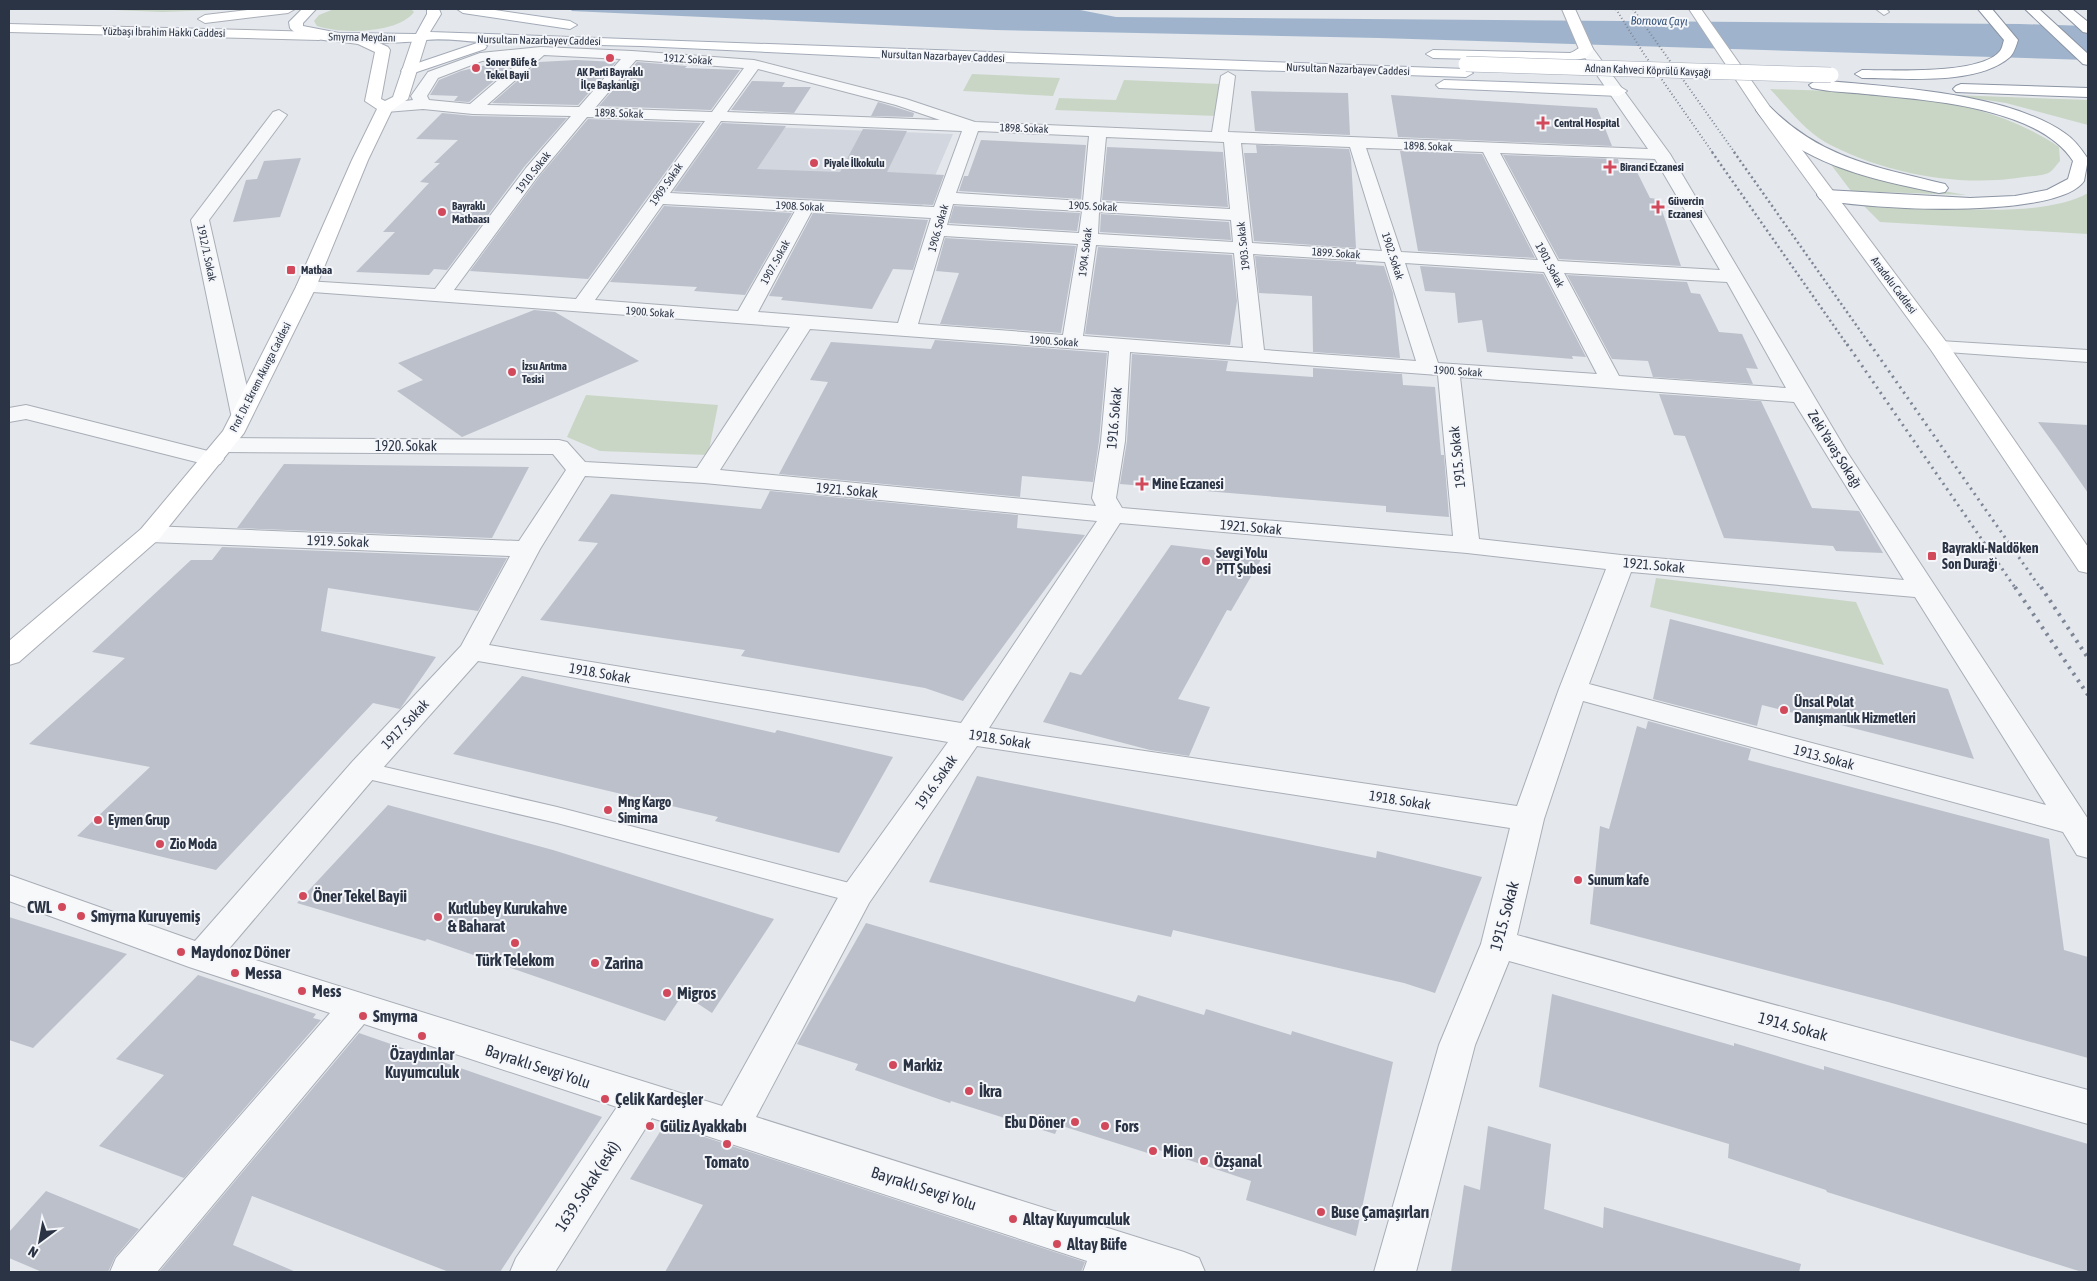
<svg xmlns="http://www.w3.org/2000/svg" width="2097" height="1281" font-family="'Asap Condensed',sans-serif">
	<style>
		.built { fill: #d2d6de }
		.green { fill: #c9d6c5 }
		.water { fill: #9fb4cc }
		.building { fill: #bbc0ca }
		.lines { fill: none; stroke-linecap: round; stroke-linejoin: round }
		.lane-casing { stroke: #a9aeb7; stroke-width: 2 }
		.street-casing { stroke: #a9aeb7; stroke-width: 2 }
		.secondary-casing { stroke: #a9aeb7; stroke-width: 2 }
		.primary-casing { stroke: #a3abb8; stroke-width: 2 }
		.highway-casing { stroke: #8b94a3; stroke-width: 2 }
		.lane { fill: #f7f8fa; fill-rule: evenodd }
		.street { fill: #f7f8fa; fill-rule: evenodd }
		.secondary { fill: #fff; fill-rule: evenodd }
		.primary { fill: #fff; fill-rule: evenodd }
		.highway { fill: #fff; fill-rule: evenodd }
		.rail-far3 { stroke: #7d8696; stroke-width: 2; stroke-dasharray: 1 2.5; stroke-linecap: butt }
		.rail-far2 { stroke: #7d8696; stroke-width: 2.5; stroke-dasharray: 2 3; stroke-linecap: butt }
		.rail-far1 { stroke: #7d8696; stroke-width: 3; stroke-dasharray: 2 4.5; stroke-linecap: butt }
		.rail { stroke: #7d8696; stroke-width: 4; stroke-dasharray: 2.5 5.5; stroke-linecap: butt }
		.primary-bridge-casing { stroke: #a3abb8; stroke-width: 16; stroke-linecap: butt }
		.primary-bridge { stroke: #fff; stroke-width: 15 }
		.poi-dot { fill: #d1495b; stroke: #f4f6f9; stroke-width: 2 }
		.labels { text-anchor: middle; stroke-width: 4; stroke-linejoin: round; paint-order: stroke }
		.far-street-label { font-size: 11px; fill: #2b3445; stroke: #f4f6f9 }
		.far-poi-label { font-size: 11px; font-weight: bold; fill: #2b3445; stroke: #f4f6f9; text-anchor: start }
		.far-water-label { font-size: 12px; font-style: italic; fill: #34527a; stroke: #f4f6f9 }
		.street-label { font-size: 14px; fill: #2b3445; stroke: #f4f6f9 }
		.poi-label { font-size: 14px; font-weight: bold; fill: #2b3445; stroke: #f4f6f9; text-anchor: start }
		.near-poi-label { font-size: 16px; font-weight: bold; fill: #2b3445; stroke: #f4f6f9; text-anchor: start }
		.near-street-label { font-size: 16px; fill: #2b3445; stroke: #f4f6f9 }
	</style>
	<rect width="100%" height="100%" fill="#e4e7ec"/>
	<path class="built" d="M715,125L953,134L922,206L666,191Z"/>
	<path class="green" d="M89,9H245L162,12Z
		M334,9H411L414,12C398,34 340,34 317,26L314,21L319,15Z
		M972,74L1060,78L1053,96L963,91Z
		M1124,80L1220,84L1217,116L1055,110L1059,98L1116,100Z
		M1770,89C1868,93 1975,90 2059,147L2060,161C2057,164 2054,169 2050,172C2044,176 2031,176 2024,177C1959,188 1882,173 1825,142C1804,130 1786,106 1770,89Z
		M1953,95L2088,100V125L2006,103Z
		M1829,162L1887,181L1966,195L1851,191Z
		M2088,193V234L1880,222L1860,202C1920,205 2037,222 2088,193Z
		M586,395L718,405L708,455L600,451L567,437Z
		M1656,578L1856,602L1884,665L1650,607Z"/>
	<path class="water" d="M573,9H1075L1116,17L2020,24L2088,26V60L1379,38L995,30L571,11Z"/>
	<path class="building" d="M576,60L616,62L578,105L492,103L539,62Z
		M503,61H517L469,102L454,101L458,96L430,95L439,80L461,71Z
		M637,62L687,66L685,68L740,70L711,110L599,106Z
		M752,81L785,82L782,87H811L794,113L731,110Z
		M1251,91L1348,93L1350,135L1255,131Z
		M1391,95L1597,108L1612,146L1398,137Z
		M878,102L895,107L914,113L913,117L871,116Z
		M442,113L473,116L567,118L524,167L447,270L434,269L429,275L356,272L395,232H383L429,183L420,182L440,163H434L458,140L416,139Z
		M588,119L701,123L588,279L470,271L539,177Z
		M722,123L786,126L757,169L840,172L863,129L907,131L887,172L944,175L933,205L674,191Z
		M981,140L1086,145L1081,199L959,191L964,176H968Z
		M1256,145L1349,149L1351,158L1356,248L1254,241L1244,153H1257Z
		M1107,147L1223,152L1228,207L1102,200Z
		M1400,151L1482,154L1535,258L1418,251Z
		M1503,155L1618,159L1619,163L1633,164L1650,198L1658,199L1681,266L1559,259Z
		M301,158L280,217L233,222L246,180L257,179L264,161Z
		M664,206L792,213L745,295L694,291L697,287L610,282Z
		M954,206L1080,213L1077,231L949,223Z
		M813,213L928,220L913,270L893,269L872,309L781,300L783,297L769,296Z
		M1101,214L1229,222L1231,240L1100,232Z
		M945,238L1076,246L1061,333L940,324L959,273L936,271Z
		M1098,247L1232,255L1237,301L1230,345L1085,334Z
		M1255,256L1356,262V264L1384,266L1393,293L1400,358L1313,352L1312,296L1259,293Z
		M1420,266L1543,274L1586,357L1572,356L1573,359L1487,352L1482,320L1458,323L1455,293L1425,291Z
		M1567,275L1687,282L1691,293L1700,294L1719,332L1742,334L1758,369L1746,368L1753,384L1653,377L1648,361L1612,359Z
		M534,310L555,312L639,361L462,437L397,391L423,380L398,363Z
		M935,340L1107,353L1099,441L1093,482L1022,476L1020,497L779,474L828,382L810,380L831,342L931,349Z
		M1132,354L1228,361L1226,371L1313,377V368L1402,374L1403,385L1435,387L1441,455H1444L1449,517L1386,512V506L1120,484L1127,441Z
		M1659,394L1761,401L1812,508L1859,511L1883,553L1836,551L1833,546L1724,538L1685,436L1674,435Z
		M2038,422L2088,425V493L2059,451Z
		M284,464L361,465L529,467L492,538L237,528Z
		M770,491L1018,515L1017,528L1085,535L963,701L925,688L741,656L745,650L540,620L598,543L578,541L611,494L761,509Z
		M1171,545L1263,556L1231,611L1227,610L1178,699L1210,707L1189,756L1150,750L1043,722L1070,672L1081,675Z
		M222,547L507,558L478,611L328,588L321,631L436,657L400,709L373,703L216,870L77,836L150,767L29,744L125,658L92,652L191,560H212Z
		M1670,619L1948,689L1974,759L1762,705L1757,726L1653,699Z
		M522,676L775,733L777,730L893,757L839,853L715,821L718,817L453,754Z
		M1648,721L1751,749L1748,760L2049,839L2064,950L2088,957V1058L1888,1002L1590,924L1600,826L1609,829L1637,726L1646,729Z
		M977,776L1376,858L1377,851L1482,877L1435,993L1404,983L1173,930L1171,937L929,882Z
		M388,805L553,850L774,919L712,1013L683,994L665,1021L427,939L425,941L297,903Z
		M9,917L127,954L33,1048L9,1040Z
		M866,923L1135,1002L1138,995L1204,1015L1206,1009L1291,1035L1292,1031L1393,1062L1356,1236L1246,1200L1251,1181L1156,1149L1154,1155L1059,1125L1055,1134L951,1101L950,1103L855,1070L858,1064L797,1044Z
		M198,975L316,1014L313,1018L321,1020L184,1178L99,1146L164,1075L116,1059Z
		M1552,994L1734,1046V1043L1824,1070V1066L2088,1144V1272H2082L1827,1192L1826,1190L1728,1158L1729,1144L1539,1087Z
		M359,1033L602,1117L500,1272H449L252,1196L233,1245L296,1272H159Z
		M665,1124L1085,1262L1081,1272H665L703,1205L630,1179Z
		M1488,1126L1551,1144L1544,1209L1603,1228L1604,1207L1801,1264L1799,1272H1451L1464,1185L1480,1190Z
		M46,1191L139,1229L115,1257L108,1272H42L9,1258V1232Z"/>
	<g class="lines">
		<g class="lane-casing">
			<path id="lane" d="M1876,9H1886L1889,12L1884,15Z
				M363,762L557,807L857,885L866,887L869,894L866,901L857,903L557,823L355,776L352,770L355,764Z"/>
		</g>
		<g class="street-casing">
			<path id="street" d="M1586,45L1591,46L1670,154L1847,452L2086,816L2088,819V858L2077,855L2063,832L1583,701L1544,819L1517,935L2088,1090V1124L1509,961L1475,1045L1416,1272H1374L1439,1045L1481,944L1510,828L977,746L869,903L756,1117L1184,1252L1199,1258L1205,1272H1083L1087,1261L652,1118L555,1272H510L516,1258L617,1107L364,1024L157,1272H110L116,1258L330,1013L189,967L9,901V875L195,941L352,762L461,646L510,556L150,542L141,539L137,534L141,529L150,526L519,541L566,470L553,454L224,452L216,450L212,445L216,440L224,438L559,440L567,442L585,462L697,468L790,327L299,291L296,287L299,283L306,281L435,289L526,168L571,116L473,114L423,109L386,112L378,107L381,104L413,100L411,96L428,72L480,53L541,47L632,51L754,60L906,99L975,122L1212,132L1221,76L1228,72L1235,76L1228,132L1648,149L1579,49ZM544,55L621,59L579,107L487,105ZM525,57L470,104L429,100L427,96L438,78L482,61ZM636,60L744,68L712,112L595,108ZM758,69L896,105L940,120L727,112ZM587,117L705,121L576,299L454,290L538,176ZM721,121L962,131L934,207L670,193ZM978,131L1089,136L1083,201L956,193ZM1106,137L1224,142L1230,209L1100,202ZM1241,143L1350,147L1382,251L1252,243ZM1366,148L1483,152L1538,260L1401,252ZM1500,153L1655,159L1720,270L1558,261ZM663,204L795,211L738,311L595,300ZM953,204L1082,211L1079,233L947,225ZM812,211L931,218L898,323L758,312ZM1099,212L1231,220L1233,242L1098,234ZM944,236L1078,244L1063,335L918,324ZM1096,245L1234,253L1243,348L1083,336ZM1253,254L1385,262L1416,361L1264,350ZM1405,263L1544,272L1597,374L1438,363ZM1564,273L1727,282L1786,388L1619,376ZM810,329L1109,351L1101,441L1092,498L1096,506L720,470ZM1130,352L1438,375L1453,536L1122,508L1116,498L1125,441ZM1460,377L1794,402L1904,580L1621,555L1479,539ZM585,476L704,483L1097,521L961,723L489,645L540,549ZM1120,523L1467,553L1606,569L1559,689L1517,806L989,728ZM1631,572L1915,597L2046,805L1589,684ZM478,661L948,742L845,885L722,1106L227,951L374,778Z
				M279,110L287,115L209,220L253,414L250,419L242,421L234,419L231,414L191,220L273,112Z
				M1940,341L2088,350V362L1933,351L1930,347L1933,343Z
				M26,405L220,454L224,459L220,464L212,466L26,419L9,422V408Z"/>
		</g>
		<g class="secondary-casing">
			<path id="secondary" d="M257,9H295L288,13L205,23L198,19L205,15Z
				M1562,9H1575L1593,49L1591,52H1581L1579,49Z
				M1689,9H1701L1770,107L1947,343L2088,547V573L2079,571L1931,350L1758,113Z
				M9,24L319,32L326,36L319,40L9,32Z
				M333,33L366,37L388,47L390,50L381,99L385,101L393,97L413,38L420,34L427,38L408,99L392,110L368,160L316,287L244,433L159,539L19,662L9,665V641L141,529L223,431L296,287L352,160L377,109L365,101L375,52L358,44L328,40L326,37Z"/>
		</g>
		<g class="primary-casing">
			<path id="primary" d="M302,9H316L303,23V26L339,33L416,34L427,14V9H439L441,14L430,32L1466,69L1473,73L1466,77L914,59L641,46L480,42L487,46L485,49L408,75L401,71L403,68L480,42C463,41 442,38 426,40C403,44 304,47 290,28L289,22Z
				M457,9H488L570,21L577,25L570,29L463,13Z
				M1586,45L1593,49L1586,58L1570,61L1433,58L1426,54L1433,50L1570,53C1577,51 1579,46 1586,45Z
				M1444,80L1619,86L1627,91L1619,96L1439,88L1436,85Z"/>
		</g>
		<g class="highway-casing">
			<path id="highway" d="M1978,9H1992L2018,40C2016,46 2014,53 2010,57C1977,86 1903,78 1862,78L1855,74L1862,70C1891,70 1981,75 2000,51C2002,49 2003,43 2004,40Z
				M2025,9H2039L2088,54V65L2083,64Z
				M2058,9H2072L2088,22V33L2083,32Z
				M1817,80C1889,87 2007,92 2066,134C2075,140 2082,150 2088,159L2084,181C2058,220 1864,210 1820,199L1817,195L1820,191L1826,190L1970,198L2015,196L2047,190L2068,179L2073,161C2037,106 1924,100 1865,94C1847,92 1829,92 1812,88L1809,85Z
				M1961,84L2088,88V97L1956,92L1953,89L1956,86Z
				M1764,105L1770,107C1822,159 1877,167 1945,184L1948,188L1945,192L1939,193C1879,181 1794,164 1756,110Z"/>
		</g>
		<use href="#lane" class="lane"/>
		<use href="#street" class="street"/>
		<use href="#secondary" class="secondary"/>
		<use href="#primary" class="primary"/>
		<use href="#highway" class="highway"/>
		<path class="rail-far3" d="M1616,9L1644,54L1713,153
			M1633,9L1735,153"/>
		<path class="rail-far2" d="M1712,152L1848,346
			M1734,152L1871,346"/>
		<path class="rail-far1" d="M1847,344L2016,589
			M1870,344L2041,589"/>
		<path class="rail" d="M2015,587L2088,695
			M2041,587L2088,658"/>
		<g class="primary-bridge-casing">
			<path id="primary-bridge" d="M1466,64L1831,75"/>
		</g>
		<use href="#primary-bridge" class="primary-bridge"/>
	</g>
	<g class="poi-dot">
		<circle cx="610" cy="58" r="5"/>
		<circle cx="476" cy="68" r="5"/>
		<path d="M1540.5 115.5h5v5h5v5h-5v5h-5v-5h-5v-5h5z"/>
		<circle cx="814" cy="163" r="5"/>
		<path d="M1607.5 159.5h5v5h5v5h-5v5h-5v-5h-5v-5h5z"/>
		<path d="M1655.5 199.5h5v5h5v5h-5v5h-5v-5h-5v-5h5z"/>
		<circle cx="442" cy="212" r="5"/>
		<rect x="286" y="265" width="10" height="10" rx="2.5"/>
		<circle cx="512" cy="372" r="5"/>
		<path d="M1139.5 476.5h5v5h5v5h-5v5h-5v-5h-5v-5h5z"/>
		<rect x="1927" y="551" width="10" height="10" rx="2.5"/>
		<circle cx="1206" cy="561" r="5"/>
		<circle cx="1784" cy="710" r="5"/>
		<circle cx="608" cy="810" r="5"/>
		<circle cx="98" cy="820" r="5"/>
		<circle cx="160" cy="844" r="5"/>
		<circle cx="1578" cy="880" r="5"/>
		<circle cx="303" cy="896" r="5"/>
		<circle cx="62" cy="907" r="5"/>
		<circle cx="81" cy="916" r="5"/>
		<circle cx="438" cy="917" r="5"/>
		<circle cx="515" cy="943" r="5"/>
		<circle cx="181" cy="952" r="5"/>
		<circle cx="595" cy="963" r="5"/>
		<circle cx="235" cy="973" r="5"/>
		<circle cx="302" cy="991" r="5"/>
		<circle cx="667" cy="993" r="5"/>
		<circle cx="363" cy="1016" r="5"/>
		<circle cx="422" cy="1036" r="5"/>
		<circle cx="893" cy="1065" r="5"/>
		<circle cx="969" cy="1091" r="5"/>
		<circle cx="605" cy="1099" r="5"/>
		<circle cx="1075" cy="1122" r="5"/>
		<circle cx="650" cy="1126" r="5"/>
		<circle cx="1105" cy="1126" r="5"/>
		<circle cx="727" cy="1144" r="5"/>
		<circle cx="1153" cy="1151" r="5"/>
		<circle cx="1204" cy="1161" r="5"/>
		<circle cx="1321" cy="1212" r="5"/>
		<circle cx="1013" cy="1219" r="5"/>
		<circle cx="1057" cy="1244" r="5"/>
	</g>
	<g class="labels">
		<g class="far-street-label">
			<text transform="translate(164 32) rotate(1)" y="4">Yüzbaşı İbrahim Hakkı Caddesi</text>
			<text transform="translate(362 37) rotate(1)" y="4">Smyrna Meydanı</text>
			<text transform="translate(539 40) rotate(1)" y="4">Nursultan Nazarbayev Caddesi</text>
			<text transform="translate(943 56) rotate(2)" y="4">Nursultan Nazarbayev Caddesi</text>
			<text transform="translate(688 59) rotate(4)" y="4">1912. Sokak</text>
			<text transform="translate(1348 69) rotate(2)" y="4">Nursultan Nazarbayev Caddesi</text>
			<text transform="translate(1648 70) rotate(2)" y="4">Adnan Kahveci Köprülü Kavşağı</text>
			<text transform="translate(619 113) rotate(2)" y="4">1898. Sokak</text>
			<text transform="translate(1024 128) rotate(2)" y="4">1898. Sokak</text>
			<text transform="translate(1428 146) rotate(2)" y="4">1898. Sokak</text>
			<text transform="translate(533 172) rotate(-52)" y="4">1910. Sokak</text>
			<text transform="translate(666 184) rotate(-55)" y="4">1909. Sokak</text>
			<text transform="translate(800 206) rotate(3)" y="4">1908. Sokak</text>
			<text transform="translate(1093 206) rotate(3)" y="4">1905. Sokak</text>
			<text transform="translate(938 228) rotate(-74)" y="4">1906. Sokak</text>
			<text transform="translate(1243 246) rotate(-96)" y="4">1903. Sokak</text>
			<text transform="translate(1085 252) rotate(-83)" y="4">1904. Sokak</text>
			<text transform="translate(207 253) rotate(78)" y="4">1912/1. Sokak</text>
			<text transform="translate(1336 253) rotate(4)" y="4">1899. Sokak</text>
			<text transform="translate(1393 256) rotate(72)" y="4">1902. Sokak</text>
			<text transform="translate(775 262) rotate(-61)" y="4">1907. Sokak</text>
			<text transform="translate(1550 265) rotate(62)" y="4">1901. Sokak</text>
			<text transform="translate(1894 285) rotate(53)" y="4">Anadolu Caddesi</text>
			<text transform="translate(650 312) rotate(4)" y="4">1900. Sokak</text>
			<text transform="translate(1054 341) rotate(4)" y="4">1900. Sokak</text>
			<text transform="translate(1458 371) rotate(4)" y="4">1900. Sokak</text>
			<text transform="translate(260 377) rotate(-63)" y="4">Prof. Dr. Ekrem Akurga Caddesi</text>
		</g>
		<g class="far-poi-label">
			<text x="486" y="66">Soner Büfe &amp;<tspan x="486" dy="13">Tekel Bayii</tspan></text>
			<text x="610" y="76" text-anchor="middle">AK Parti Bayraklı<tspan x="610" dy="13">İlçe Başkanlığı</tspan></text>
			<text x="1554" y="127">Central Hospital</text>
			<text x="824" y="167">Piyale İlkokulu</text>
			<text x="1620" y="171">Biranci Eczanesi</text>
			<text x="1668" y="205">Güvercin<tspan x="1668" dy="13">Eczanesi</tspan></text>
			<text x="452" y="210">Bayraklı<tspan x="452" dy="13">Matbaası</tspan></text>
			<text x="301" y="274">Matbaa</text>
			<text x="522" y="370">İzsu Arıtma<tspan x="522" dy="13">Tesisi</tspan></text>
		</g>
		<g class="far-water-label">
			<text transform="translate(1659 21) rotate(1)" y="4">Bornova Çayı</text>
		</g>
		<g class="street-label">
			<text transform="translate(1114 418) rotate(-85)" y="5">1916. Sokak</text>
			<text x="406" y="451">1920. Sokak</text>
			<text transform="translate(1835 449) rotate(58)" y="5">Zeki Yavaş Sokağı</text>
			<text transform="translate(1457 457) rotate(-96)" y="5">1915. Sokak</text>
			<text transform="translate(847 490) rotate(5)" y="5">1921. Sokak</text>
			<text transform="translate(1251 527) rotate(5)" y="5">1921. Sokak</text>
			<text transform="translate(338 541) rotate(2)" y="5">1919. Sokak</text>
			<text transform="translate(1654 565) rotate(5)" y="5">1921. Sokak</text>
			<text transform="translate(600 673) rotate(10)" y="5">1918. Sokak</text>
			<text transform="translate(405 724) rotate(-47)" y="5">1917. Sokak</text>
			<text transform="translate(1000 739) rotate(9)" y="5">1918. Sokak</text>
			<text transform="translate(1824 757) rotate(15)" y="5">1913. Sokak</text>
			<text transform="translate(936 782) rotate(-55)" y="5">1916. Sokak</text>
			<text transform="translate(1400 800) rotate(9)" y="5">1918. Sokak</text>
		</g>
		<g class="poi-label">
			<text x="1152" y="489">Mine Eczanesi</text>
			<text x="1942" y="553">Bayraklı-Naldöken<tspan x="1942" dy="16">Son Durağı</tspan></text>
			<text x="1216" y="558">Sevgi Yolu<tspan x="1216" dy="16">PTT Şubesi</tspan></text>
			<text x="1794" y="707">Ünsal Polat<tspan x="1794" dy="16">Danışmanlık Hizmetleri</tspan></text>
			<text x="618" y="807">Mng Kargo<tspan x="618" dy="16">Simirna</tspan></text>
			<text x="108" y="825">Eymen Grup</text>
			<text x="170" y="849">Zio Moda</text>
			<text x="1588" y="885">Sunum kafe</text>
		</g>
		<g class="near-poi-label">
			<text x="313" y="902">Öner Tekel Bayii</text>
			<text x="52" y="913" text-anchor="end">CWL</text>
			<text x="448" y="914">Kutlubey Kurukahve<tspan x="448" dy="18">&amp; Baharat</tspan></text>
			<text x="91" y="922">Smyrna Kuruyemiş</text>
			<text x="191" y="958">Maydonoz Döner</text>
			<text x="515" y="966" text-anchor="middle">Türk Telekom</text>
			<text x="605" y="969">Zarina</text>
			<text x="245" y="979">Messa</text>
			<text x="312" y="997">Mess</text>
			<text x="677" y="999">Migros</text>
			<text x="373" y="1022">Smyrna</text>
			<text x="422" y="1060" text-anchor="middle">Özaydınlar<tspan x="422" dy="18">Kuyumculuk</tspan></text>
			<text x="903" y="1071">Markiz</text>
			<text x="979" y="1097">İkra</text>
			<text x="615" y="1105">Çelik Kardeşler</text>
			<text x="1065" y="1128" text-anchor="end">Ebu Döner</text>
			<text x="660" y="1132">Güliz Ayakkabı</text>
			<text x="1115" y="1132">Fors</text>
			<text x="1163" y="1157">Mion</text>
			<text x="1214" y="1167">Özşanal</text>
			<text x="727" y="1168" text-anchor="middle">Tomato</text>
			<text x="1331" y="1218">Buse Çamaşırları</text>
			<text x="1023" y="1225">Altay Kuyumculuk</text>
			<text x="1067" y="1250">Altay Büfe</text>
		</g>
		<g class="near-street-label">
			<text transform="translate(1504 916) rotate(-75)" y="6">1915. Sokak</text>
			<text transform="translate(1793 1026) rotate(15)" y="6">1914. Sokak</text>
			<text transform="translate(538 1066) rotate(18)" y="6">Bayraklı Sevgi Yolu</text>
			<text transform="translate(587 1186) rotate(-57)" y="6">1639. Sokak (eski)</text>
			<text transform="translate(924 1188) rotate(18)" y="6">Bayraklı Sevgi Yolu</text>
		</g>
	</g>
	<rect width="2097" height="1281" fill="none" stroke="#2b3445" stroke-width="20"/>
	<g transform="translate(40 1241) rotate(212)" stroke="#f4f6f9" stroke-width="4" paint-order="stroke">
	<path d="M0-4L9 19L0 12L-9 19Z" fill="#2b3445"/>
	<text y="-8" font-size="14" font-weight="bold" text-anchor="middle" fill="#2b3445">N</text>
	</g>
</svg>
